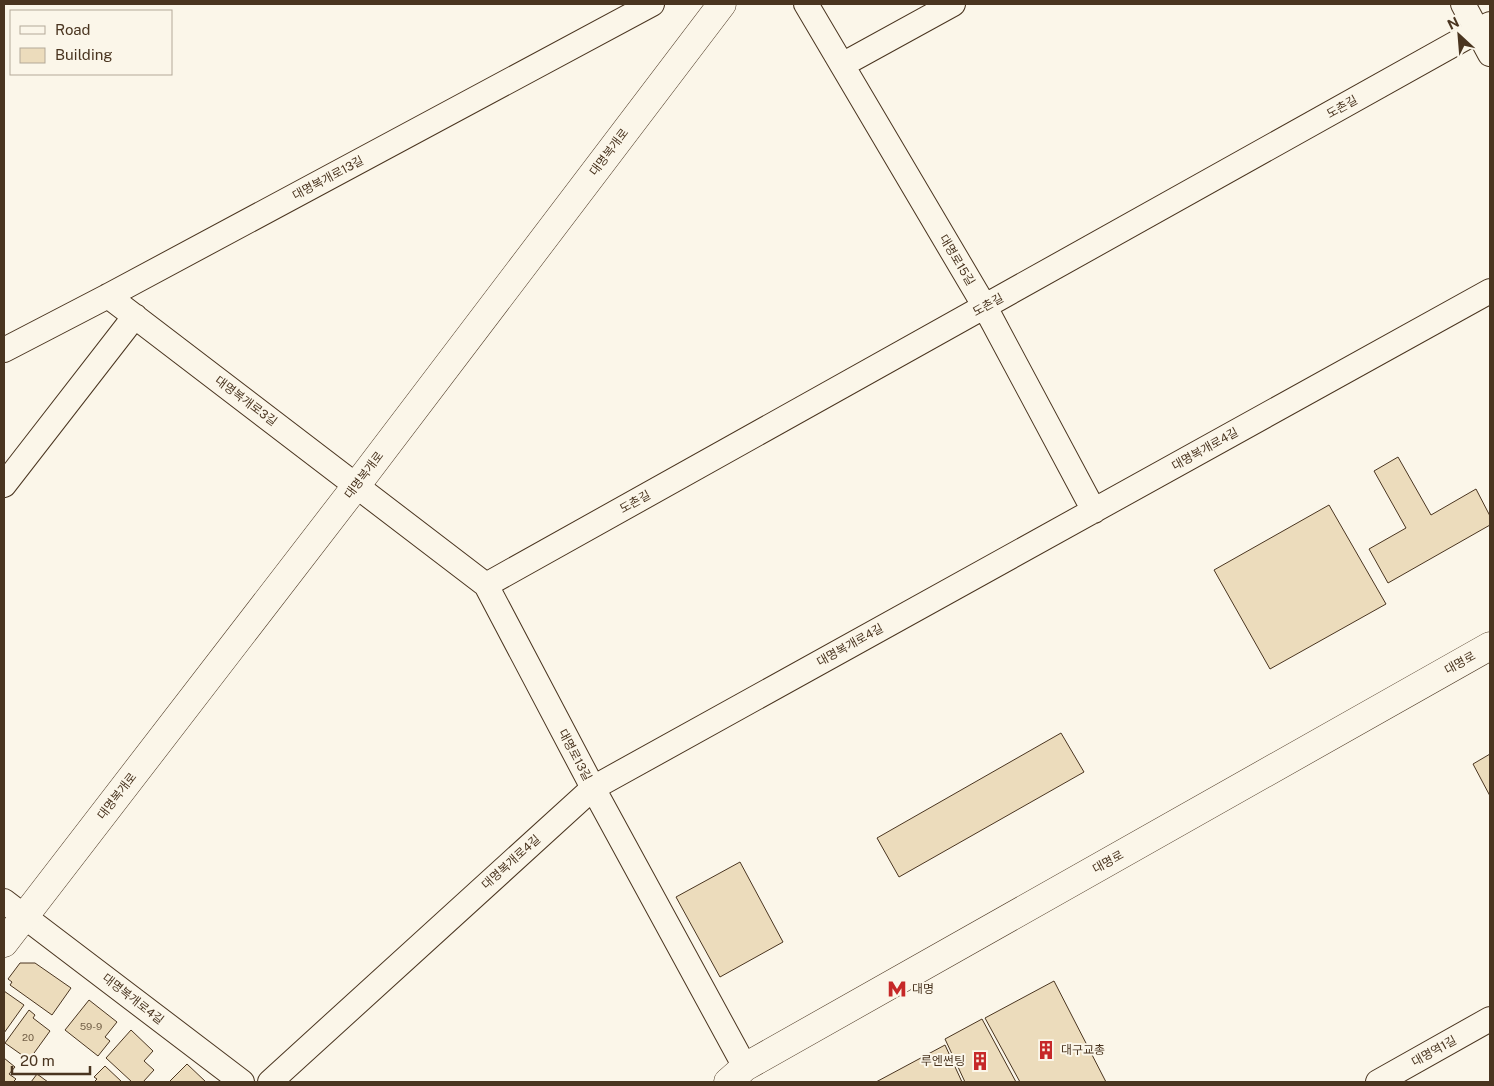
<svg xmlns="http://www.w3.org/2000/svg" width="1494" height="1086" font-family="'Public Sans','Noto Sans KR',sans-serif">
	<style>
		.building { fill: #ecdcbc; stroke: #4a3520 }
		.lines { fill: none; stroke-linecap: round; stroke-linejoin: round }
		.minor-casing { stroke: #4a3520; stroke-width: 26 }
		.secondary-casing { stroke: #4a3520; stroke-width: 29 }
		.minor { stroke: #fbf6e9; stroke-width: 24 }
		.secondary { stroke: #fbf6e9; stroke-width: 28 }
		.labels { text-anchor: middle; stroke-width: 4; stroke-linejoin: round; paint-order: stroke }
		.number-label { font-size: 10px; fill: #725f47 }
		.street-label { font-size: 12px; fill: #4a3520; stroke: #fbf6e9 }
		.poi-label { font-size: 12px; fill: #4a3520; stroke: #fbf6e9; text-anchor: start }
	</style>
	<rect width="100%" height="100%" fill="#fbf6e9"/>
	<path class="building" d="M1398,457L1431,515L1476,489L1490,516V525L1388,583L1369,549L1406,528L1374,471Z
		M1329,505L1386,604L1270,669L1214,570Z
		M1061,733L1084,772L899,877L877,838Z
		M1490,754V796L1473,764Z
		M740,862L783,942L720,977L676,897Z
		M20,963H35L71,988L52,1015L10,985L12,982L8,979Z
		M1054,981L1106,1082H1020L985,1018Z
		M4,991L24,1005L4,1033Z
		M89,1000L117,1022L105,1037L110,1041L98,1056L65,1030Z
		M29,1010L35,1015L33,1018L50,1031L29,1060L5,1043Z
		M982,1019L1016,1082H965L945,1039Z
		M131,1030L153,1051L144,1061L154,1070L143,1082H132L106,1058Z
		M945,1045L962,1082H876Z
		M4,1058L15,1067L9,1074L16,1079L13,1082H4Z
		M187,1064L206,1082H169Z
		M105,1066L122,1082H94L97,1079L94,1077Z
		M37,1074L48,1082H31Z"/>
	<g class="lines">
		<g class="minor-casing">
			<path id="minor" d="M806,4L985,307L1094,511
				M1463,4L1490,54
				M842,65L953,4
				M108,296L486,585L593,788L745,1067
				M4,350L108,296L652,4
				M4,485L135,316
				M486,585L1490,24
				M4,901L242,1082
				M270,1082L593,788L1490,291
				M1378,1082L1490,1019"/>
		</g>
		<g class="secondary-casing">
			<path id="secondary" d="M4,943L356,486L722,4
				M728,1082L745,1067L1490,646"/>
		</g>
		<use href="#minor" class="minor"/>
		<use href="#secondary" class="secondary"/>
	</g>
	<defs>
		<g id="metro-bare" transform="scale(1.5)"><path d="M-5.5 5V-5H-3L0 0L3-5H5.5V5H3V-.5L0 4L-3-.5V5Z" fill="#c62828" stroke="#fbf6e9" stroke-width="2.5" paint-order="stroke"/></g>
		<g id="building-bare" transform="scale(1.5)"><path d="M-4-6H4V6H1V3H-1V6H-4ZM-2.5-4.3h1.7v1.8h-1.7ZM.8-4.3h1.7v1.8H.8ZM-2.5-1h1.7V.8h-1.7ZM.8-1h1.7V.8H.8Z" fill="#c62828" stroke="#fbf6e9" stroke-width="2.5" paint-order="stroke"/></g>
	</defs>
	<g fill-rule="evenodd">
		<use href="#metro-bare" x="897" y="989"/>
		<use href="#building-bare" x="1046" y="1050"/>
		<use href="#building-bare" x="980" y="1061"/>
	</g>
	<g class="labels">
		<g class="number-label">
			<text x="91" y="1030">59-9</text>
			<text x="28" y="1041">20</text>
		</g>
		<g class="street-label">
			<text transform="translate(1342 107) rotate(-29)" y="4">도촌길</text>
			<text transform="translate(609 152) rotate(-53)" y="4">대명복개로</text>
			<text transform="translate(328 178) rotate(-28)" y="4">대명복개로13길</text>
			<text transform="translate(957 260) rotate(59)" y="4">대명로15길</text>
			<text transform="translate(988 305) rotate(-29)" y="4">도촌길</text>
			<text transform="translate(246 401) rotate(37)" y="4">대명복개로3길</text>
			<text transform="translate(1205 449) rotate(-29)" y="4">대명복개로4길</text>
			<text transform="translate(364 475) rotate(-53)" y="4">대명복개로</text>
			<text transform="translate(635 502) rotate(-29)" y="4">도촌길</text>
			<text transform="translate(850 645) rotate(-29)" y="4">대명복개로4길</text>
			<text transform="translate(1460 663) rotate(-29)" y="4">대명로</text>
			<text transform="translate(575 755) rotate(62)" y="4">대명로13길</text>
			<text transform="translate(117 796) rotate(-52)" y="4">대명복개로</text>
			<text transform="translate(511 862) rotate(-42)" y="4">대명복개로4길</text>
			<text transform="translate(1108 862) rotate(-29)" y="4">대명로</text>
			<text transform="translate(133 999) rotate(38)" y="4">대명복개로4길</text>
			<text transform="translate(1434 1051) rotate(-29)" y="4">대명역1길</text>
		</g>
		<g class="poi-label">
			<text x="912" y="993">대명</text>
			<text x="1061" y="1054">대구교총</text>
			<text x="965" y="1065" text-anchor="end">루엔썬팅</text>
		</g>
	</g>
	<rect width="1494" height="1086" fill="none" stroke="#4a3520" stroke-width="10"/>
	<rect x="10" y="10" width="162" height="65" fill="#fbf6e9" stroke="#b4a999"/>
	<rect x="20" y="26" width="25" height="8" fill="#fbf6e9" stroke="#b4a999"/>
	<text x="55" y="35" font-size="15" fill="#4a3520">Road</text>
	<rect x="20" y="48" width="25" height="15" fill="#ecdcbc" stroke="#b4a999"/>
	<text x="55" y="60" font-size="15" fill="#4a3520">Building</text>
	<g transform="translate(1459 35) rotate(334)" stroke="#fbf6e9" stroke-width="4" paint-order="stroke">
	<path d="M0-4L9 19L0 12L-9 19Z" fill="#4a3520"/>
	<text y="-8" font-size="14" font-weight="bold" text-anchor="middle" fill="#4a3520">N</text>
	</g>
	<path d="M12 1066v8h78v-8" fill="none" stroke="#4a3520" stroke-width="2.5"/>
	<text x="20" y="1066" font-size="15" fill="#4a3520" stroke="#fbf6e9" stroke-width="4" paint-order="stroke">20 m</text>
</svg>
